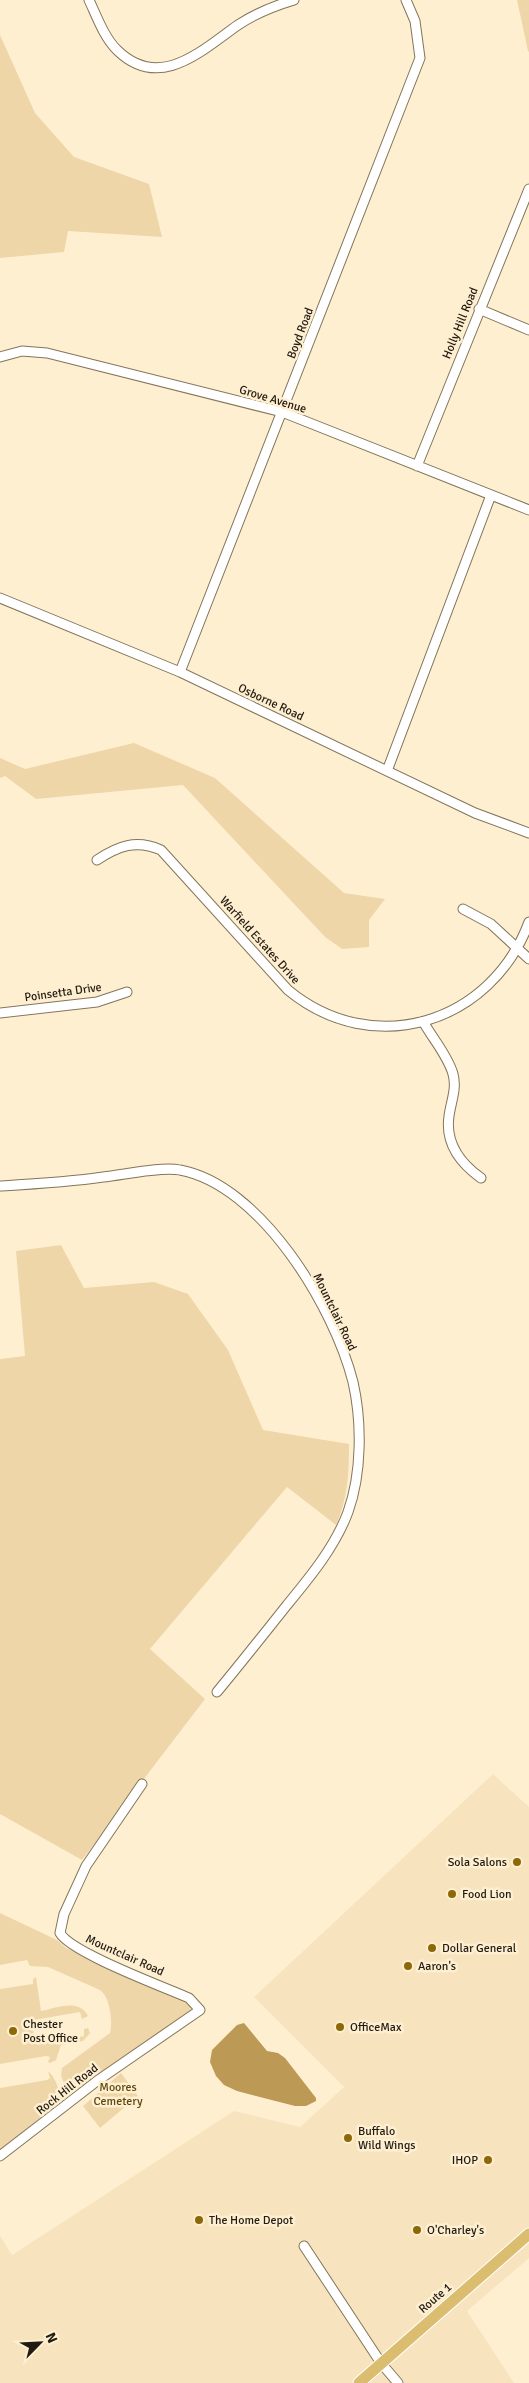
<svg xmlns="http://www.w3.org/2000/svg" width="529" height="2383" font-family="Signika,sans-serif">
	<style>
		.built { fill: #f7e4bf }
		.green { fill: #eed6a9 }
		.water { fill: #bc9954 }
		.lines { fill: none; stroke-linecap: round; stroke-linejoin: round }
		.minor-casing { stroke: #83755a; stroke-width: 11 }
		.major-casing { stroke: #fff; stroke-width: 13 }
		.minor { stroke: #fff; stroke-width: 9 }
		.major { stroke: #dbbd70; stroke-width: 11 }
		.poi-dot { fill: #8c6809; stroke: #ffefd1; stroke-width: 2 }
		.labels { text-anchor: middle; stroke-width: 5; stroke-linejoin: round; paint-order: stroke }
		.street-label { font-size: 12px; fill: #211b11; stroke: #ffefd1 }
		.poi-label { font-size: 12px; fill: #211b11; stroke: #ffefd1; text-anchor: start }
		.park-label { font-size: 12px; fill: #5f4710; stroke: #ffefd1 }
	</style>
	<rect width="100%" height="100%" fill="#ffefd1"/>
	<path class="built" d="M493,1774L529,1807V2258L467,2311L514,2383H0V2236L12,2255L234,2111L300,2127L344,2087L254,1997Z"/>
	<path class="green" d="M517,0H529V52L528,51Z
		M0,35L35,113L74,157L149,184L162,237L68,231L64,252L0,258Z
		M134,743L215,778L344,893L385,899L369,920V947L342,949L325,937L183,785L36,799L5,776L0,778V758L25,769Z
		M61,1245L84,1288L154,1282L188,1294L228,1350L263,1430L349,1444C349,1473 348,1498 336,1525L287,1487L150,1649L205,1699L82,1860L0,1814V1359L25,1356L16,1251Z
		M0,1913L57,1940L66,1948L185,1999L190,2003L191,2012L78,2092L68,2093L61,2076L62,2068L110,2033C113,2022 110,1997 100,1990L48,1967L30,1966L27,1960L0,1965Z
		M36,1977L41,2011C57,2008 79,1998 88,2016L82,2019L80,2012L34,2020L32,2028L37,2045L84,2036V2029L88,2028L90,2033L83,2041L61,2045L56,2060L50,2063L48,2062L50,2057L46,2056L0,2064V1989L33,1984V1979Z
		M48,2071C56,2078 61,2092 59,2102L0,2151V2088L47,2080L50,2078Z
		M121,2073L138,2096L100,2128L83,2106Z"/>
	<path class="water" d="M244,2023L267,2051L278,2053L285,2058L316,2098V2101L306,2106H295L237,2091L224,2085L216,2076L210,2062L212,2050L237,2025Z"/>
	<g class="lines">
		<g class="minor-casing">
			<path id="minor" d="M89,0C97,17 104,37 117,50C160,92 202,50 238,25C256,13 274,6 294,0
				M479,309L529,330
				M0,357L22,351L47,353L282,412L529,510
				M417,466L529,189
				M0,598L180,672L475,813L529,833
				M180,672L420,58L415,21L406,0
				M387,771L491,495
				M97,860C118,846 136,839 161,850L288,990C373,1060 491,1024 529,922
				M463,909L491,924L529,959
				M0,1013L97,1002L127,992
				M424,1023C433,1039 448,1056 453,1074C457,1089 451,1101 449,1116C445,1143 460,1163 481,1178
				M0,1186C34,1184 69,1182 103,1177C123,1175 162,1166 180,1170C261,1185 334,1307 353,1382C362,1422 362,1473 348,1512C335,1547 310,1577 287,1605C264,1634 241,1663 217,1692
				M0,2156L97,2081L200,2010L189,1998C164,1987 70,1952 60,1933L64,1914L86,1866L142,1784
				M304,2246L381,2363L398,2383"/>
		</g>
		<g class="major-casing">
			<path id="major" d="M359,2383L529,2234"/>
		</g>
		<use href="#minor" class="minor"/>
		<use href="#major" class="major"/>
	</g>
	<g class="poi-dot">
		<circle cx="517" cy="1862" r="5"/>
		<circle cx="452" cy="1894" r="5"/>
		<circle cx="432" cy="1948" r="5"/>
		<circle cx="408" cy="1966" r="5"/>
		<circle cx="340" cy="2027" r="5"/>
		<circle cx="13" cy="2031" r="5"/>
		<circle cx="348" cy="2138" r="5"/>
		<circle cx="488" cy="2160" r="5"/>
		<circle cx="199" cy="2220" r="5"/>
		<circle cx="417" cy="2230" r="5"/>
	</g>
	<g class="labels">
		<g class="street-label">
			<text transform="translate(460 323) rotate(-68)" y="4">Holly Hill Road</text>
			<text transform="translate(300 333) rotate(-69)" y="4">Boyd Road</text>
			<text transform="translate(273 399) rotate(17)" y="4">Grove Avenue</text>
			<text transform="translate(271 702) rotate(25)" y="4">Osborne Road</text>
			<text transform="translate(260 940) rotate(48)" y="4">Warfield Estates Drive</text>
			<text transform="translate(63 992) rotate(-8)" y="4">Poinsetta Drive</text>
			<text transform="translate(335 1312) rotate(64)" y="4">Mountclair Road</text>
			<text transform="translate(125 1955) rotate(24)" y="4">Mountclair Road</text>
			<text transform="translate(67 2089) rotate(-38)" y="4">Rock Hill Road</text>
			<text transform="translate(435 2298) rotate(-41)" y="4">Route 1</text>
		</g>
		<g class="poi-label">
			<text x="507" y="1866" text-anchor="end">Sola Salons</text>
			<text x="462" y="1898">Food Lion</text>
			<text x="442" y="1952">Dollar General</text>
			<text x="418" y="1970">Aaron's</text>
			<text x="23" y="2028">Chester<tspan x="23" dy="14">Post Office</tspan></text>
			<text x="350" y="2031">OfficeMax</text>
			<text x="358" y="2135">Buffalo<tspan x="358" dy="14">Wild Wings</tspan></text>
			<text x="478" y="2164" text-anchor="end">IHOP</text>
			<text x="209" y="2224">The Home Depot</text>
			<text x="427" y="2234">O'Charley's</text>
		</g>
		<g class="park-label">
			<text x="118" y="2091">Moores<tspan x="118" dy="14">Cemetery</tspan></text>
		</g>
	</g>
	<g transform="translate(40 2343) rotate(66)" stroke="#ffefd1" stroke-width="4" paint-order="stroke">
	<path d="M0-4L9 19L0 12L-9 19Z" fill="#211b11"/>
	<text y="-8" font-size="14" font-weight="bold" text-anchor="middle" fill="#211b11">N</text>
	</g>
</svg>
